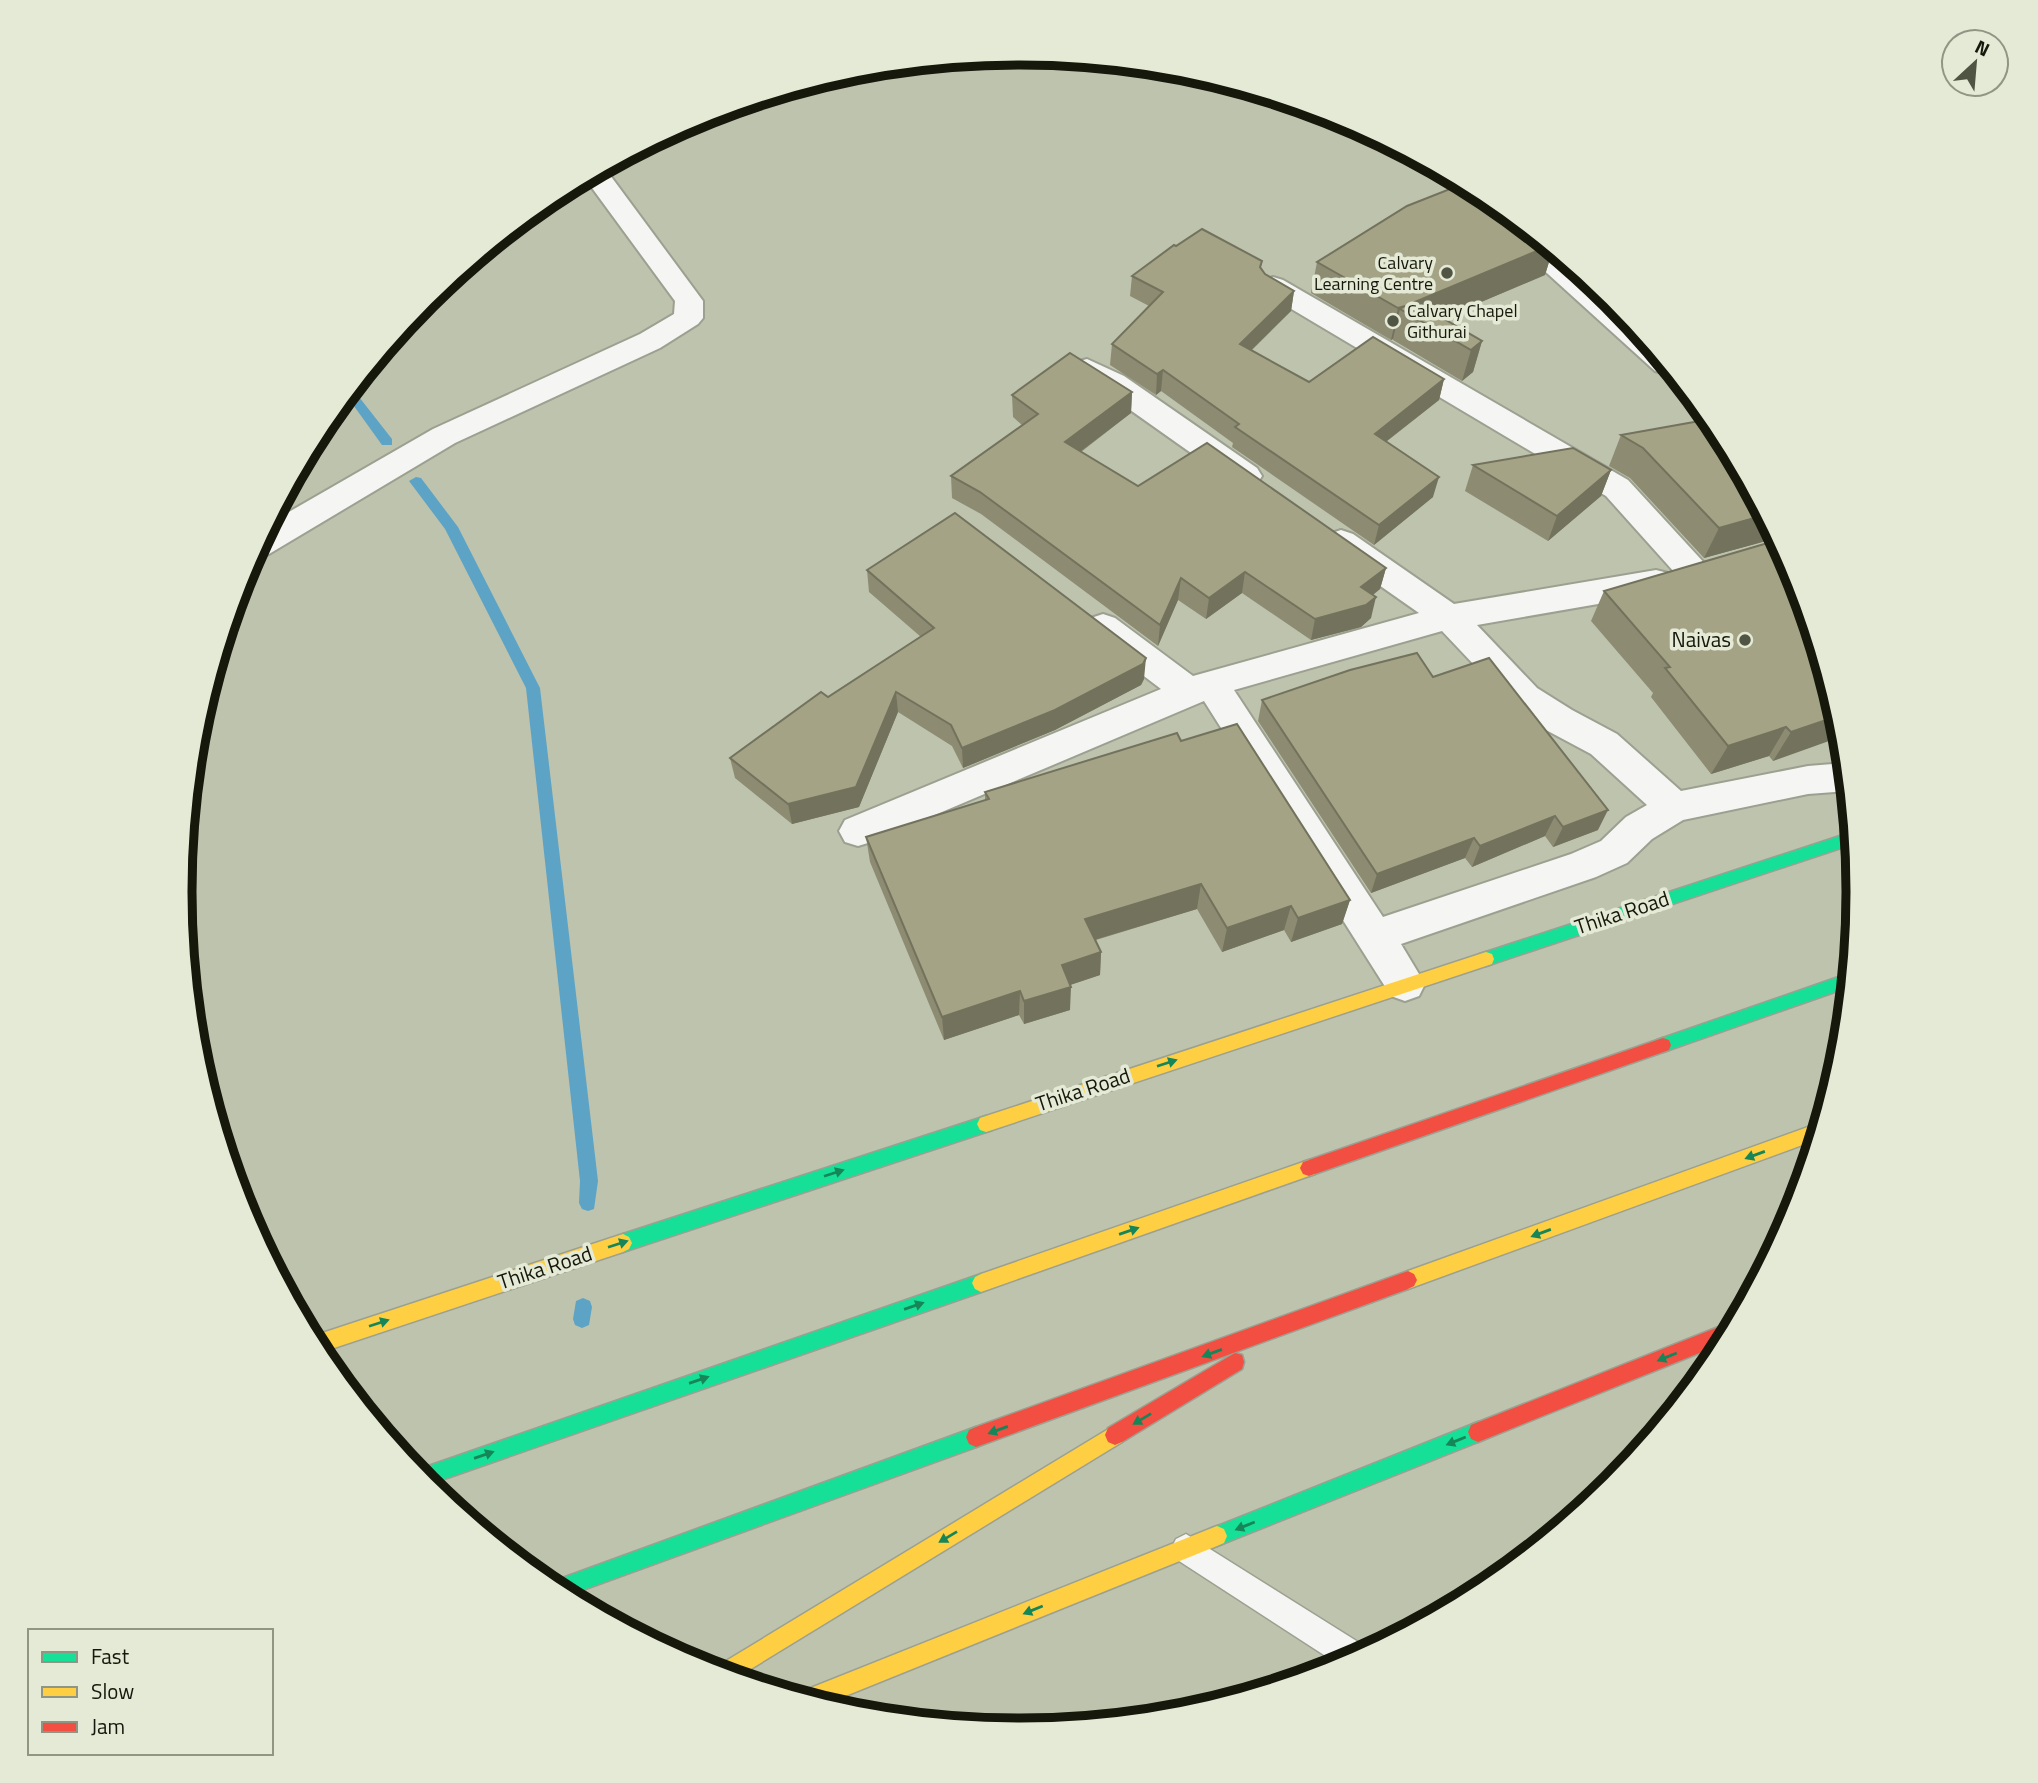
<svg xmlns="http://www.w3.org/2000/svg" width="2038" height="1783" font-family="'Titillium Web',sans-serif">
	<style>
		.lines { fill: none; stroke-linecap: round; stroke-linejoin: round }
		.stream { fill: #5da3c5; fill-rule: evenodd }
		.lane-casing { stroke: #9ca090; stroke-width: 3 }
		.street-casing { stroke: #9ca090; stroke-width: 4 }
		.fast-casing { stroke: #9ca090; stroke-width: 3 }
		.slow-casing { stroke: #9ca090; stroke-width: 3 }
		.jam-casing { stroke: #9ca090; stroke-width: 3 }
		.lane { fill: #f5f6f3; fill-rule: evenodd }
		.street { fill: #f5f6f3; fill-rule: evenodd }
		.fast { fill: #16e098; fill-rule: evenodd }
		.slow { fill: #ffcf43; fill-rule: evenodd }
		.jam { fill: #f24e42; fill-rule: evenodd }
		.wall { fill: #8d8c72 }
		.shaded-wall { fill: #73725d }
		.building { fill: #a4a385; stroke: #73725d; stroke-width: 2 }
		.oneway { fill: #168658 }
		.poi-dot { fill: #505443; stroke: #e4ead6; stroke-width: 2.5 }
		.labels { text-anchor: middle; stroke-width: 7; stroke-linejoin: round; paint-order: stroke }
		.far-poi-label { font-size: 18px; fill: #15180a; stroke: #e4ead6; text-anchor: end }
		.poi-label { font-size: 21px; fill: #15180a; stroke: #e4ead6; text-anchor: end }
		.street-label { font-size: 21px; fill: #15180a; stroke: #e4ead6 }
		.rim { fill: none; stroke: #15180a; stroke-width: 9 }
	</style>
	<rect width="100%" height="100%" fill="#bec3ae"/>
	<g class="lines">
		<path class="stream" d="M352,388L392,439V445H382L346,395Z
			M416,477L421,478L458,527L540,688L598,1181L594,1209L588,1211L582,1209L579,1203L580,1181L526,688L445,529L409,481Z
			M583,1298L590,1301L592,1307L589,1325L582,1328L575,1325L573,1319L576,1301Z"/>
		<g class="lane-casing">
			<path id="lane" d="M1186,1534L1366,1647L1368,1652L1341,1666L1176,1559L1171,1549L1176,1539Z"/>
		</g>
		<g class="street-casing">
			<path id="street" d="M604,167L703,301V318L698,324L660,348L455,443L269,554L257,558L252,556L268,524L433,429L640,334L674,314L675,301L584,177Z
				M1537,241L1544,242L1619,307L1673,372L1666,374L1655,371L1527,255L1523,249L1527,243Z
				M1273,277L1283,280L1628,480L1708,567L1713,575L1708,583L1696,587L1684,583L1606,496L1263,292L1259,286L1263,280Z
				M1087,359L1124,376L1257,468L1262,476L1257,484L1246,487L1235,484L1102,390L1076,376L1072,369L1076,362Z
				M1341,530L1353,534L1454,604L1656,570L1668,573L1673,582L1668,591L1656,594L1477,625L1537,688L1572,710L1617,734L1681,791L1808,766L1845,763L1848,791L1808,794L1683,820L1652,839L1627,863L1596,877L1401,944L1425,984L1419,996L1405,1001L1391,996L1204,701L871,842L858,846L845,842L839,831L845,820L1161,689L1091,636L1086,627L1091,618L1103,614L1115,618L1193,676L1419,613L1329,550L1325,542L1329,534ZM1442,631L1513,706L1546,730L1591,754L1647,805L1626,817L1601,841L1571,854L1383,917L1234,690Z"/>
		</g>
		<g class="fast-casing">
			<path id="fast" d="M1852,832L1853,844L1486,966L1480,964L1478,959L1480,954L1486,952Z
				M1850,973L1849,987L1663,1052L1657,1050L1655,1045L1657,1040Z
				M986,1116L992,1118L995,1124L992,1130L986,1132L623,1252L617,1249L614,1243L617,1237L623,1234Z
				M981,1274L987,1277L990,1283L987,1289L981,1292L427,1485L414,1471Z
				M1478,1422L1485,1425L1488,1432L1485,1439L1217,1546L1210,1543L1207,1536L1210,1529Z
				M976,1427L983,1430L986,1437L983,1444L976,1447L566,1596L546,1584Z"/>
		</g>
		<g class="slow-casing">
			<path id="slow" d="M1486,952L1492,954L1494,959L1492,964L986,1132L980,1130L977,1124L980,1118L986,1116Z
				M1819,1123L1821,1124L1816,1140L1408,1289L1402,1286L1399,1280L1402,1274L1408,1271Z
				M1309,1160L1315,1162L1318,1168L1315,1174L1309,1176L981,1292L975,1289L972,1283L975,1277L981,1274Z
				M623,1234L629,1237L632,1243L629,1249L623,1252L319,1353L310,1337Z
				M1115,1425L1122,1428L1125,1435L1122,1442L736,1678L714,1671L716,1667Z
				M1217,1526L1224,1529L1227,1536L1224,1543L1217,1546L823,1705L799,1697L801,1693L808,1689Z"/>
		</g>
		<g class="jam-casing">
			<path id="jam" d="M1663,1038L1669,1040L1671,1045L1669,1050L1309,1176L1303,1174L1300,1168L1303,1162L1309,1160Z
				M1408,1271L1414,1274L1417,1280L1414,1286L1408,1289L976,1447L969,1444L966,1437L969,1430L976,1427Z
				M1731,1322L1735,1323L1724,1343L1478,1442L1471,1439L1468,1432L1471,1425Z
				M1235,1353L1242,1355L1244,1362L1242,1369L1122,1442L1115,1445L1108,1442L1105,1435L1108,1428Z"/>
		</g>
		<use href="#lane" class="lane"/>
		<use href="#street" class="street"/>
		<use href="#fast" class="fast"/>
		<use href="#slow" class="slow"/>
		<use href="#jam" class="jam"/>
	</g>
	<path class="wall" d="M1485,194L1553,249L1545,275L1443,318L1482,341L1473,372L1462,381L1393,340V339L1391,340L1311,293L1317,262Z
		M1176,246L1262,261L1261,268L1265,274L1294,291L1291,311L1252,350L1309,382L1444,379L1439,400L1386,442L1433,497L1374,545L1232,447L1233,443L1161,391L1156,395L1110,365L1112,344L1149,306L1130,296L1132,276Z
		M1132,392L1131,413L1081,452L1138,486L1386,568L1380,589L1373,595L1371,618L1361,627L1311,640L1242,593L1206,619L1178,600L1158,646L981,514L952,498L951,476L1022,425L1013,417L1012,395Z
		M1694,422L1777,538L1704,558L1630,478L1609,466L1621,435Z
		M1473,465L1611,470L1601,496L1548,541L1465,491Z
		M867,570L1144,679L1141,685L1055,730L963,768L952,746L898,712L859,807L792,824L735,778L730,758L828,697L921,637L869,592Z
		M1604,591L1842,728L1773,761L1769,756L1711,774L1651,697L1653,693L1591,621Z
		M1433,677L1598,830L1553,847L1545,836L1472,867L1465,858L1371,893L1258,721L1262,700Z
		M1181,741L1350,900L1342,924L1291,942L1284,930L1222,952L1197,909L1096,940L1101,952L1100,975L1070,985V1010L1024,1024L1019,1015L944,1040L870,862L866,837L985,800V792Z"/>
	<path class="shaded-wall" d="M1549,246L1553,249L1545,275L1427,325L1415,302Z
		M1294,291L1291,311L1237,364L1240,344Z
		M1405,306L1400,309L1393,339L1391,340L1398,308Z
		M1482,341L1473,372L1462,381L1471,350Z
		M1163,370L1161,391L1156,395L1157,374Z
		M1444,379L1439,400L1370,454L1375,434Z
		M1132,392L1131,413L1064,464L1065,442Z
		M1611,470L1601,496L1548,541L1557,516Z
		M1439,477L1433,497L1374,545L1379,525Z
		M1765,515L1777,538L1704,558L1719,528Z
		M1386,568L1380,589L1356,608L1376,597L1371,618L1361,627L1311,640L1315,619L1361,587Z
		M1245,572L1242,593L1206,619L1209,598Z
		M1181,578L1178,600L1158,646L1160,625Z
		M1146,658L1144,679L1141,685L1055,730L963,768L962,748Z
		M896,692L898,712L859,807L792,824L788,804Z
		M1838,716L1842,728L1843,736L1773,761L1791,732Z
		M1786,727L1769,756L1711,774L1728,746Z
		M1608,810L1598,830L1553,847L1563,827Z
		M1555,816L1545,836L1472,867L1480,846Z
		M1474,838L1465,858L1371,893L1377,874Z
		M1201,884L1197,909L1084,943L1085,919Z
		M1350,900L1342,924L1291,942L1298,918Z
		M1291,906L1284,930L1222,952L1227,928Z
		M1101,952L1100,975L1061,988L1062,965Z
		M1071,987L1070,1010L1024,1024V1001Z
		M1020,991L1019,1015L944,1040L942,1017Z"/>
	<path class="building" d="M1465,183L1485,194L1549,246L1415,302L1482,341L1471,350L1400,309L1405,306L1398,308L1317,262L1407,206Z
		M1202,229L1262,261L1260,267L1265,274L1294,291L1240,344L1309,382L1373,337L1444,379L1375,434L1439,477L1379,525L1235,427L1239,424L1163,370L1157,374L1112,344L1163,292L1132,276L1174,245L1176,246Z
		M1070,353L1132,392L1065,442L1138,486L1207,443L1386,568L1361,587L1376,597L1366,605L1315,619L1245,572L1209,598L1181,578L1160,625L980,492L951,476L1038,414L1012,395Z
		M1709,416L1717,426L1765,515L1719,528L1643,448L1621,435L1694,422Z
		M1573,448L1611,470L1557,516L1473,465Z
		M955,513L1146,658L1143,664L1055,710L962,748L951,725L896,692L856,787L788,804L730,758L821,692L828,697L934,628L867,570Z
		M1778,540L1794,571L1838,716L1791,732L1786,727L1728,746L1665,668L1670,667L1604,591Z
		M1417,653L1433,677L1489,658L1608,810L1563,827L1555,816L1480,846L1474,838L1377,874L1262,700L1350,670Z
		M1237,724L1350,900L1298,918L1291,906L1227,928L1201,884L1085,919L1101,952L1062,965L1071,987L1024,1001L1020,991L942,1017L866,837L989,799L985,792L1177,733L1181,741Z"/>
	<defs><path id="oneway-solid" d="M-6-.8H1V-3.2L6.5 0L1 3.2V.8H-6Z" transform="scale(1.75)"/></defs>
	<g class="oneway">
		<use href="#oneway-solid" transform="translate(1167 1063) rotate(-18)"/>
		<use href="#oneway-solid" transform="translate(1755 1155) rotate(160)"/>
		<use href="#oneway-solid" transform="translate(834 1173) rotate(-18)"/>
		<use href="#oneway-solid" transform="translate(1129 1231) rotate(-19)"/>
		<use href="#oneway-solid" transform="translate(1541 1233) rotate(160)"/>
		<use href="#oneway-solid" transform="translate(618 1244) rotate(-18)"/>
		<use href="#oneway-solid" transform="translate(914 1306) rotate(-19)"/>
		<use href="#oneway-solid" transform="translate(379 1323) rotate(-18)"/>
		<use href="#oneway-solid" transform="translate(1212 1353) rotate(160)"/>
		<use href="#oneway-solid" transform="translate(1667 1357) rotate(158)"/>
		<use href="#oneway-solid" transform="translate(699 1380) rotate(-19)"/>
		<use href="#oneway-solid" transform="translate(1142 1419) rotate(149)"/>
		<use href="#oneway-solid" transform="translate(998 1430) rotate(160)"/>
		<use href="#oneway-solid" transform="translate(1456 1441) rotate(158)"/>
		<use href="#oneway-solid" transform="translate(484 1455) rotate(-19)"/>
		<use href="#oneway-solid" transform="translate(1245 1526) rotate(158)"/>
		<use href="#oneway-solid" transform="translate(948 1537) rotate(149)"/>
		<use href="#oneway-solid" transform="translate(1033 1610) rotate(158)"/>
	</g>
	<g class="poi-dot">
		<circle cx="1447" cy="273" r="7"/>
		<circle cx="1393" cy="321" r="7"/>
		<circle cx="1745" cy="640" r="7"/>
	</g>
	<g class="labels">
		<g class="far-poi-label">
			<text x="1433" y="269">Calvary<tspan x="1433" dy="21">Learning Centre</tspan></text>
			<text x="1407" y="317" text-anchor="start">Calvary Chapel<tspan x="1407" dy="21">Githurai</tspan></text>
		</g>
		<g class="poi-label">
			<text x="1731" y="647">Naivas</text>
		</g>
		<g class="street-label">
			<text transform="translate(1622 913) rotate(-18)" y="7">Thika Road</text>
			<text transform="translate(1083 1090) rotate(-18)" y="7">Thika Road</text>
			<text transform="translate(545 1268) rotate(-18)" y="7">Thika Road</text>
		</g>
	</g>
	<path d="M0 0H2038V1783H0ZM1018 65H1020A826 826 0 0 1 1846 891V892A826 826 0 0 1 1020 1718H1018A826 826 0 0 1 192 892V891A826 826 0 0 1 1018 65Z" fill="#e4ead6" fill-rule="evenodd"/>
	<path class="rim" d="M1018 65H1020A826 826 0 0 1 1846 891V892A826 826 0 0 1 1020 1718H1018A826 826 0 0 1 192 892V891A826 826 0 0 1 1018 65Z"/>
	<rect x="28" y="1629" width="245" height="126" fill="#e4ead6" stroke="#919684" stroke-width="2"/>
	<rect x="42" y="1652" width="35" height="10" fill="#16e098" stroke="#919684" stroke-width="2"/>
	<text x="91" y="1664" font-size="21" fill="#15180a">Fast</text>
	<rect x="42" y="1687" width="35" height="10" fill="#ffcf43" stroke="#919684" stroke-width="2"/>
	<text x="91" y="1699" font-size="21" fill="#15180a">Slow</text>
	<rect x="42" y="1722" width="35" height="10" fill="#f24e42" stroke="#919684" stroke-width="2"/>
	<text x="91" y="1734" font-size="21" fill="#15180a">Jam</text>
	<g transform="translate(1975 63) rotate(26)"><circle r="33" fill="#e4ead6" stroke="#919684" stroke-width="2"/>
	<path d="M0-5L12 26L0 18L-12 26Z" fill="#505443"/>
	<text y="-10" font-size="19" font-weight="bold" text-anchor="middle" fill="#15180a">N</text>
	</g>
</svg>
